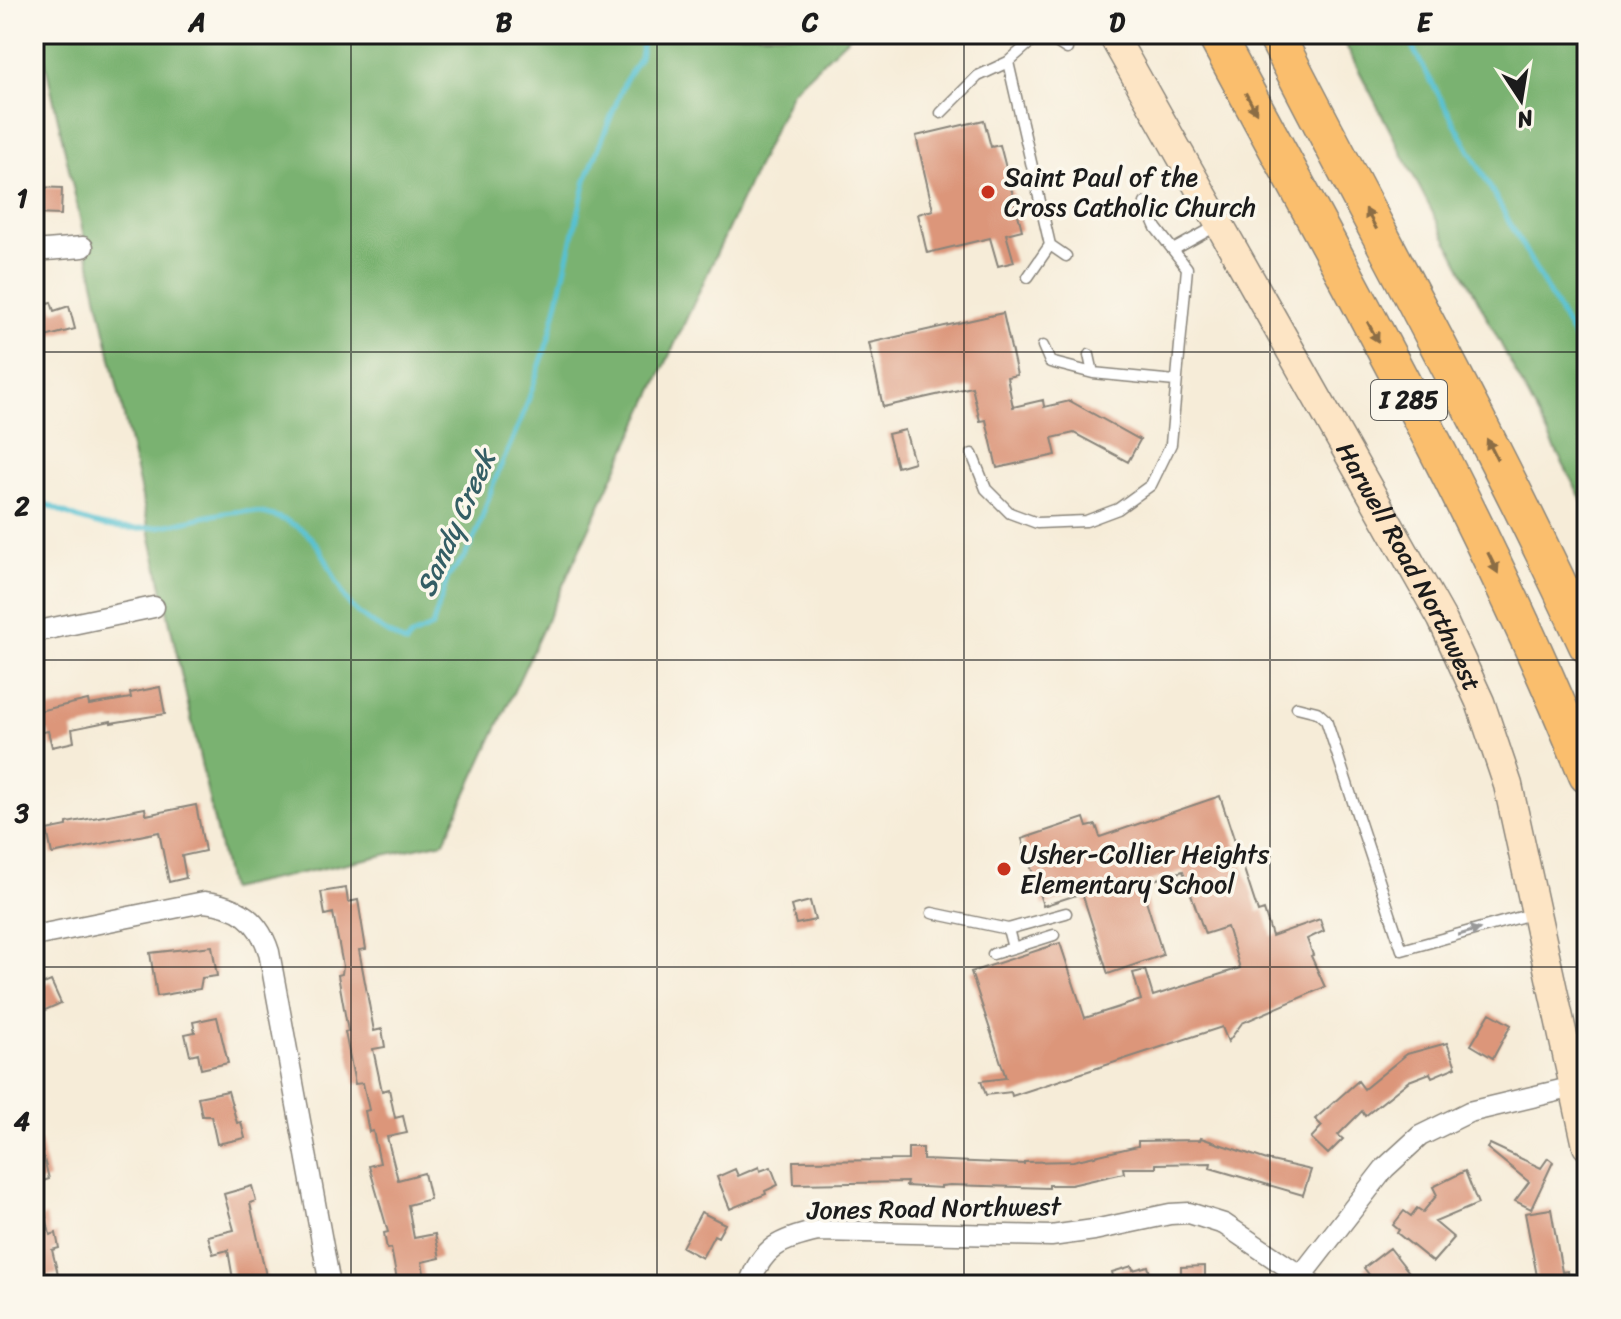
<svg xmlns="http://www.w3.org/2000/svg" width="1621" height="1319" font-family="Sriracha,sans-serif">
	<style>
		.forest { fill: #7ab271; stroke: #4b6746; stroke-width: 2 }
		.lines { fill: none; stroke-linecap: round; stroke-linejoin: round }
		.stream { stroke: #57c1d2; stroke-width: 5 }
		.building { fill: #dc967a }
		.lane-casing { stroke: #89847a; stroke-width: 13 }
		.street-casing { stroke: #89847a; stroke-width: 23 }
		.secondary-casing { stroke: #89847a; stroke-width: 31 }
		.highway-casing { stroke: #89847a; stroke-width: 39 }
		.lane { stroke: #fff; stroke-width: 10 }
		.street { stroke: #fff; stroke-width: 20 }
		.secondary { stroke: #fde5c5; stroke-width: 28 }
		.highway { stroke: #fabe6d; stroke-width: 36 }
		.oneway { fill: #8b6d44 }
		.oneway2 { fill: #999 }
		.grid { fill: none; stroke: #1c1c1c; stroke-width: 2; stroke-opacity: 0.55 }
		.poi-dot { fill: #c8321e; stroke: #fbf7ec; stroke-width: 3 }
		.labels { text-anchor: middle; stroke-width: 7; stroke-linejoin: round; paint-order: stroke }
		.shield { fill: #fbf7ec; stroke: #5f5e5a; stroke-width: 2 }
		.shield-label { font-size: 24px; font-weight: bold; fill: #1c1c1c }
		.poi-label { font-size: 26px; fill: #1c1c1c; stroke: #fbf7ec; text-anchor: start }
		.street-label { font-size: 26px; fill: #1c1c1c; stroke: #fbf7ec }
		.water-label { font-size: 28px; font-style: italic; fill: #345e65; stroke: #fbf7ec }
		.neatline { fill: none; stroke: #1c1c1c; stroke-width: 3 }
		.grid-label { font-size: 26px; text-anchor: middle; font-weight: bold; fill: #1c1c1c }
	</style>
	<rect width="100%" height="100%" fill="#fbf7ec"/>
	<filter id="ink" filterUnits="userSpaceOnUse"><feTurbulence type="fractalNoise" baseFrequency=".0125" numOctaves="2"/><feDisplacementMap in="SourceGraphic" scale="16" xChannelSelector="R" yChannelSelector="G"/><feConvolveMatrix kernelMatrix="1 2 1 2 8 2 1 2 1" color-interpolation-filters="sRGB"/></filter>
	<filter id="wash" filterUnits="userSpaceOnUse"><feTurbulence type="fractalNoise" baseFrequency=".006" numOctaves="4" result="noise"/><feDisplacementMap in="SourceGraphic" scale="32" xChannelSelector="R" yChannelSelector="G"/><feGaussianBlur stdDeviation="1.8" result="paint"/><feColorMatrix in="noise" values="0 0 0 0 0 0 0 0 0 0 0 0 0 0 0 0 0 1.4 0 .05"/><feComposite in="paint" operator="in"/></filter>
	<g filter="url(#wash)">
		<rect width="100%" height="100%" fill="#f6ecd8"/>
		<path class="forest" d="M39,34H852L792,91L444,842L229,889Z
			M1340,34H1587V510Z"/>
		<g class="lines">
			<path class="stream" d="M1405,34L1587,362
				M34,497C72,520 111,533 156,527C202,521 240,499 287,521C326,539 327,570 347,601C357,617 390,634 406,644L410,637L432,627L448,577L465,556L477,532L494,482L525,410L550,335L586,180L625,81L640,58L644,34"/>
		</g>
		<g id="blocks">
			<path class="building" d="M984,120L991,147L1000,145L1022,230L1006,234L1014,262L998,266L990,238L927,253L918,214L933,210L916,136Z
				M34,187L62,188L61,215L34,214Z
				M51,302L54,311L69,306L75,329L34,340V318L40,317L37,306Z
				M1003,313L1017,375L1007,377L1013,407L1043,400L1044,407L1070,401L1140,440L1128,462L1074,433L1052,438L1056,455L997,468L986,420L980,421L972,387L883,407L869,343Z
				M905,430L914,462L897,467L888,434Z
				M160,687L165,714L111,723V721L72,729L74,742L52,747L48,731L34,734V712L88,700L89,705L131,698L130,693Z
				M1220,796L1258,912L1264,910L1272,936L1320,919L1324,931L1307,939L1313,955L1311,956L1325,987L1242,1023L1228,1042L1222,1027L1012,1096L1011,1092L986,1095L981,1081L1006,1078L971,972L1060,943L1085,1018L1141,1000L1133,973L1145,970L1153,996L1240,968L1227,927L1205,934L1183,871L1141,884L1163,955L1108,974L1082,893L1043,906L1022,839L1084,818L1087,827L1096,825L1100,837Z
				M196,805L205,851L182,856L186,878L169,882L159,832L52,854L47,830L67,826V823L145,808L146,815Z
				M346,888L348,902L358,900L366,949L359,950L374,1031L382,1029L385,1047L373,1049L382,1091L389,1089L395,1118L403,1116L407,1133L387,1137L398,1180L424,1173L430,1199L408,1205L414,1238L435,1234L440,1258L422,1262L426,1285H398L391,1248L387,1249L384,1233L388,1232L369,1166L380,1163L373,1131L369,1132L365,1111L369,1110L363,1083L355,1084L345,1032L348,1031L338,975L342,974L343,966L333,913L325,915L321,892Z
				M810,901L815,920L796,924L791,906Z
				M212,946L217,976L202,978L200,989L157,996L150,953Z
				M51,981L61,1003L34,1015V988Z
				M1490,1013L1511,1025L1493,1058L1471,1045Z
				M217,1017L228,1063L201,1069L198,1053L190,1055L185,1034L195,1032L193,1022Z
				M1447,1043L1456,1067L1432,1077L1430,1073L1409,1081L1365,1116L1362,1111L1338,1135L1343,1139L1328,1154L1311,1138L1322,1126L1315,1119L1358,1081L1364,1089L1407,1054Z
				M228,1091L237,1123L241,1122L245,1138L217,1144L211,1116H202L198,1097Z
				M39,1138L49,1179L34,1184V1139Z
				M1201,1138L1267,1160L1311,1170L1303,1195L1210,1168L1211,1163L1156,1164V1168H1123L1124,1173L1071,1185H1049V1188L950,1185L941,1186V1188L906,1186L907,1182L794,1184L793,1161L908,1160V1148H923V1160L1024,1164V1162L1073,1161L1138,1146V1141L1200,1140Z
				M1490,1144L1541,1168L1548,1158L1553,1162L1531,1209L1515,1201L1529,1182L1487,1148Z
				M759,1167L760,1171L771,1167L778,1185L765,1191L766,1194L730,1209L717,1177L735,1169L738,1176Z
				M1465,1171L1478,1204L1435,1222L1454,1238L1433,1262L1397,1233L1399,1230L1393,1225L1404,1211L1411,1216L1417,1208L1423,1212L1437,1195L1433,1187Z
				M252,1186L256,1201L250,1203L268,1285H234L228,1250L213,1254L208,1236L234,1230L224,1194Z
				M1551,1209L1562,1272L1568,1271L1570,1285H1529V1278L1537,1276L1525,1213Z
				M701,1212L725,1224L718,1237L714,1235L702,1258L682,1247Z
				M46,1216L50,1235L56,1233L59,1248L52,1250L58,1274L36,1278L34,1219Z
				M1390,1248L1419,1285H1377L1364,1268Z
				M1132,1266L1133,1270L1148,1266L1153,1285H1096V1281L1113,1276L1112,1272Z
				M1205,1266V1285H1181V1267Z"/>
		</g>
	</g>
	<g filter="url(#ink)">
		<use href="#blocks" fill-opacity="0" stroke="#89847a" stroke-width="2"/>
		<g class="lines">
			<g class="lane-casing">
				<path id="lane" d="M1051,36L1053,40L1067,49
					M1008,62L1050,245L1066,256
					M941,113L978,76L1008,62L1034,39L1053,40
					M1145,203L1156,228L1173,250L1218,225
					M1028,277L1050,245
					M1043,346L1050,362L1093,373L1175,381
					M1089,355L1093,373
					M972,454L986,489L1010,513L1037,523L1086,521L1118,509L1151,485L1171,444L1187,268L1173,250
					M1297,707L1317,712L1326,720L1402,950L1535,913
					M932,913L1008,929L1066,913
					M1008,929L1013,948L1054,935
					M993,954L1013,948"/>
			</g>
			<g class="street-casing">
				<path id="street" d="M34,251L83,247
					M34,632L154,607
					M34,936L204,902C238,905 259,920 269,952L330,1285
					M749,1285C762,1247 781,1239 818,1231L1051,1236L1094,1230L1170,1214L1189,1213L1224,1224L1314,1285
					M1294,1285L1384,1169L1420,1136L1469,1112L1574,1087"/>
			</g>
			<g class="secondary-casing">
				<g id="secondary">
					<path id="s1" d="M1112,34L1442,619L1480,702L1508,785L1587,1146"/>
				</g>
			</g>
			<g class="highway-casing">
				<path id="highway" d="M1215,34C1345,277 1484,519 1587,775
					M1275,34C1379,238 1492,437 1587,645"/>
			</g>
			<use href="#lane" class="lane"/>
			<use href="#street" class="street"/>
			<use href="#secondary" class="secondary"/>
			<use href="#highway" class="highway"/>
		</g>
		<defs><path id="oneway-solid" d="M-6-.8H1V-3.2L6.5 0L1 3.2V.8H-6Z" transform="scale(2)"/></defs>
		<g class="oneway">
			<use href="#oneway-solid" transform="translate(1251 103) rotate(62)"/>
			<use href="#oneway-solid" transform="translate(1371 219) rotate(-118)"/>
			<use href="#oneway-solid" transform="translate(1373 332) rotate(62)"/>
			<use href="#oneway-solid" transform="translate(1492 449) rotate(-117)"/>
			<use href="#oneway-solid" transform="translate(1493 563) rotate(64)"/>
		</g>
		<use class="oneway2" href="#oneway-solid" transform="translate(1469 932) rotate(-16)"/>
	</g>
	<path class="grid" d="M351,34V1285M657,34V1285M964,34V1285M1270,34V1285M34,352H1587M34,660H1587M34,967H1587"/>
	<g class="poi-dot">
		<circle cx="988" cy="192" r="8"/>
		<circle cx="1004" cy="869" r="8"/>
	</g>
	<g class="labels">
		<rect class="shield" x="1371" y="380" width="76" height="40" rx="6"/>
		<g class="shield-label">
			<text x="1409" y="408">I 285</text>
		</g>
		<g class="poi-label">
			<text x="1004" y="186">Saint Paul of the<tspan x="1004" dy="30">Cross Catholic Church</tspan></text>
			<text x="1020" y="863">Usher-Collier Heights<tspan x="1020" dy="30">Elementary School</tspan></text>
		</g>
		<g class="street-label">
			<text dy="9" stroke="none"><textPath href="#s1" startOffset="610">Harwell Road Northwest</textPath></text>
			<text transform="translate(934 1208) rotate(-1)" y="9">Jones Road Northwest</text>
		</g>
		<g class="water-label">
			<text transform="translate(455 523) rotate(-66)" y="10">Sandy Creek</text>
		</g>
	</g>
	<rect width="1621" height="1319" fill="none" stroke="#fbf7ec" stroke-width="88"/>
	<g transform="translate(1521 100) rotate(168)" stroke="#fbf7ec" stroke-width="6" paint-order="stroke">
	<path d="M0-6L14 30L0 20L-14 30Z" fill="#1c1c1c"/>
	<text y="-12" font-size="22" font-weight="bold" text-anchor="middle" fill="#1c1c1c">N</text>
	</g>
	<rect x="44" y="44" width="1533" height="1231" class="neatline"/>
	<g class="grid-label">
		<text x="197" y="31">A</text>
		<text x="504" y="31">B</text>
		<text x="810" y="31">C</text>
		<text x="1117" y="31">D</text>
		<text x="1424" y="31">E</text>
		<text x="22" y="207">1</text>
		<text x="22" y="515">2</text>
		<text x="22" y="822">3</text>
		<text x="22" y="1130">4</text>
	</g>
</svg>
